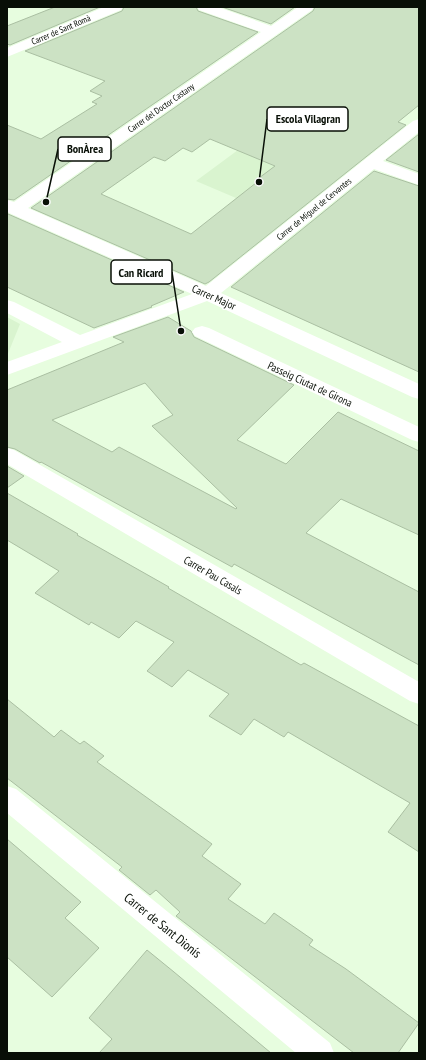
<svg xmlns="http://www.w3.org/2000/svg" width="426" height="1060" font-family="'PT Sans Narrow',sans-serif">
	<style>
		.built { fill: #d9f4cf }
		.building { fill: #cce2c4; stroke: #aabfa2; fill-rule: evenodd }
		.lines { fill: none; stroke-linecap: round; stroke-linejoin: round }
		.minor { fill: #fff; fill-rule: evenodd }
		.labels { text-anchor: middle; stroke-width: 3; stroke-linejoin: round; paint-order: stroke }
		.far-street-label { font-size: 9px; fill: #080f06; stroke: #fff }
		.street-label { font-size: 11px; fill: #080f06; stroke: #fff }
		.near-street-label { font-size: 13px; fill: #080f06; stroke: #fff }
		.leader { fill: none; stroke: #080f06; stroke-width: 1.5 }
		.callout-dot { fill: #080f06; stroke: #fff; stroke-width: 1.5 }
		.callout { fill: #fff; stroke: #080f06; stroke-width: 1.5 }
		.callout-label { font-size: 12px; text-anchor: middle; font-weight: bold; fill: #080f06 }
	</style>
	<rect width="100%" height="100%" fill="#e7fddf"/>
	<path class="built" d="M238,150L322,184L281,217L196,181Z
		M7,317L20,324L7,356Z"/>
	<path class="building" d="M55,7H100L10,45L7,44V26Z
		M124,7H196L198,11L258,32L14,200L7,199V125L41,139L97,104L92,102L102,96L90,91L105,81L25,51L122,11Z
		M222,7H295L271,24Z
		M315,7H419V105L398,122L406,125L209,282L205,284L31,208L313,11ZM210,139L275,166L259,178L261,179L191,234L101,194L154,157L165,161L183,148L192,152Z
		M419,134V172L386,160Z
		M374,171L419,186V372L231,287Z
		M7,213L8,214L184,292L151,306L152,307L94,328L7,287Z
		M168,317L191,331L194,337L294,385L237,440L286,464L338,412L419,451V535L341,499L306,533L419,592V665L234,564L232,567L41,462L40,463L15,449L7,447V390L124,342L113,337ZM145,383L173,415L152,426L237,508L236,509L119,447L112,452L52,420Z
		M7,466L24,476L7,488Z
		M7,493L78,534L77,535L169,587L168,588L301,665L304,663L419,726V852L388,832L410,803L288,732L284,737L254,719L241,735L209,716L229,694L188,670L172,687L147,671L174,642L136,621L119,638L91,622L89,625L35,593L59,571L7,540Z
		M7,699L54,737L61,730L80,744L84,741L104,756L97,762L212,844L202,856L241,884L228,899L265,924L274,913L313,940L309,945L346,969L419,1023L398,1053H354L176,916L180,912L156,890L150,895L119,870L122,867L7,778Z
		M7,839L81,902L65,918L99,948L52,997L7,957Z
		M147,950L174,972L271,1053H99L112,1039L89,1018Z"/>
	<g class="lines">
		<path class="minor" d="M104,7H123L121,10L7,57V48Z
			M197,7H218L271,26L298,7H314L312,10L28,208L206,286L413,121L419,119V132L383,161L419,174V185L374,169L221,293L419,384V399L412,397L207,301L7,375V362L62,342L7,313V300L14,302L80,335L192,294L9,213L7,211V200L14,202L261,32L199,10Z
			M202,326L209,328L419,427V442L412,440L195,336L192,332L195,328Z
			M7,448L14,450L419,682V704L410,701L7,464Z
			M7,786L16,789L330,1043L334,1053H296L7,813Z"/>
	</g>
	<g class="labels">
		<g class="far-street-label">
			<text transform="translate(61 30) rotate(-23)" y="3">Carrer de Sant Romà</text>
			<text transform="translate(161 108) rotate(-35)" y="3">Carrer del Doctor Castany</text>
			<text transform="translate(314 209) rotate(-39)" y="3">Carrer de Miguel de Cervantes</text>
		</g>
		<g class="street-label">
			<text transform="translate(214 297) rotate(24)" y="4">Carrer Major</text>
			<text transform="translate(310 384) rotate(25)" y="4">Passeig Ciutat de Girona</text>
			<text transform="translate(213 575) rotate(30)" y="4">Carrer Pau Casals</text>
		</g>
		<g class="near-street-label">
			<text transform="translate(163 925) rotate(39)" y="5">Carrer de Sant Dionís</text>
		</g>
	</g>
	<path class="leader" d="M259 182L267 119M46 202L58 149M181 331L172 272"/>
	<g class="callout-dot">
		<circle cx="259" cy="182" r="4"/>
		<circle cx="46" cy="202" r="4"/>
		<circle cx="181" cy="331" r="4"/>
	</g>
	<g class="callout">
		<rect x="267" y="107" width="81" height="24" rx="4"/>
		<rect x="58" y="137" width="53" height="24" rx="4"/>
		<rect x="111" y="260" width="61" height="24" rx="4"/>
	</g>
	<g class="callout-label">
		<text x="308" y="123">Escola Vilagran</text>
		<text x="85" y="153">BonÀrea</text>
		<text x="141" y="277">Can Ricard</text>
	</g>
	<rect width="426" height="1060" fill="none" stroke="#080f06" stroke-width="16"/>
</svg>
